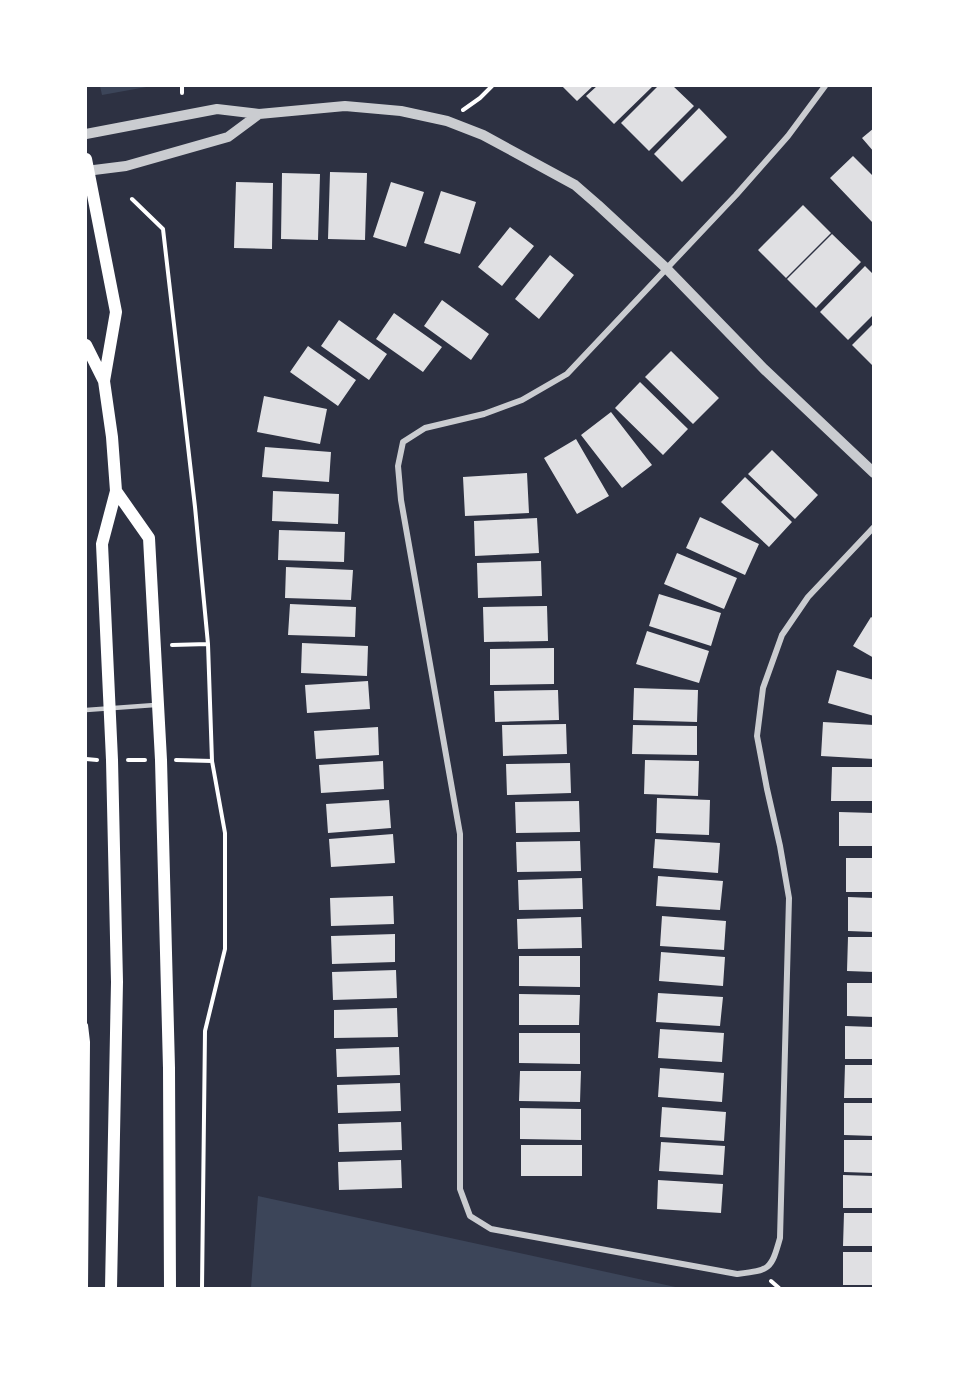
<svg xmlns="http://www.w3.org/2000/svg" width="959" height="1374" font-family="'Sofia Sans Condensed',sans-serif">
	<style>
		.green { fill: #3c4559 }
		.building { fill: #e0e0e3 }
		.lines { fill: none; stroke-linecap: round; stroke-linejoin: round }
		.path { stroke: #fff; stroke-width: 4 }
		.service { stroke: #caccd0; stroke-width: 4.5 }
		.minor { stroke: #caccd0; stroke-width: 6 }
		.tertiary { stroke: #caccd0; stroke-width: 10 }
		.secondary { stroke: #fff; stroke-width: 12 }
	</style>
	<rect width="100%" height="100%" fill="#2d3142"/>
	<path class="green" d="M100,86H152L102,95Z
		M258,1196L680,1288H251Z"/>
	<path class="building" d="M562,86H593L577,101Z
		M597,86H653L614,124L586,96Z
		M658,86H673L694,106L649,151L621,123Z
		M699,108L727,137L682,182L654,154Z
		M874,128V152L862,138Z
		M853,156L874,177L872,222L830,178Z
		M330,172L367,173L365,240L328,239Z
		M282,173L320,174L318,240L281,239Z
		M236,182L273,183L272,249L234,248Z
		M391,182L424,192L406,247L373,237Z
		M441,191L476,202L460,254L424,243Z
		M803,205L831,233L786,278L758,250Z
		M510,227L534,246L502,286L478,267Z
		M832,234L861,262L816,308L787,279Z
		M550,255L574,275L539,319L515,299Z
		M865,266L874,275V314L848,340L820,312Z
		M442,300L489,334L471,360L424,326Z
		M394,313L442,347L423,372L376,339Z
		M339,320L387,354L369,380L321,346Z
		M874,323V367L852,345Z
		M308,346L356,380L338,406L290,372Z
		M671,351L719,398L693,424L645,377Z
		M640,382L688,429L663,455L615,408Z
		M264,396L327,409L320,444L257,432Z
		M611,412L652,465L622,488L581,435Z
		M576,439L609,496L577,514L544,458Z
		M265,447L331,452L329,482L262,477Z
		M772,450L818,495L795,519L748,474Z
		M527,473L529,513L465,516L463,477Z
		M745,477L792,522L769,547L721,502Z
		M273,491L339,494L338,524L272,521Z
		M700,517L759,544L745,575L686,548Z
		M537,518L539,553L475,556L474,521Z
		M279,530L345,532L344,562L278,560Z
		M677,553L737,578L724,609L664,584Z
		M541,561L542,596L478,598L477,563Z
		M286,567L353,570L351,600L285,598Z
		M659,594L721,613L711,646L649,626Z
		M290,604L356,607L355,637L288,635Z
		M547,606L548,641L484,642L483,607Z
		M871,617L874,619V658L853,646Z
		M647,631L709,651L699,683L636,664Z
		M302,643L368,646L367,676L301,673Z
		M554,648V684L490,685V649Z
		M837,670L874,680V716L828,703Z
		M368,681L370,709L307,713L305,685Z
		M634,688L698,690L697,722L633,720Z
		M558,690L559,720L495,722L494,691Z
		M823,722L874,725V759L821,756Z
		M566,724L567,754L503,756L502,725Z
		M633,725L697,726V755L632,754Z
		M378,727L379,755L316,759L314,731Z
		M645,760L699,761L698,796L644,794Z
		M383,761L384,789L321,793L319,765Z
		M570,763L571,793L507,795L506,764Z
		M832,767H874V801H831Z
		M657,798L710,800L709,835L656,833Z
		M389,800L391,828L328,833L326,804Z
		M579,801L580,832L516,833L515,802Z
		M839,812L874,813V846H839Z
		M393,834L395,863L331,867L329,839Z
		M655,839L720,843L718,873L653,868Z
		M580,841L581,871L517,872L516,842Z
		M846,858H874V892H846Z
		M658,876L723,881L720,910L656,906Z
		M582,878L583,909L519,910L518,880Z
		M393,896L394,924L331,926L330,898Z
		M848,897L874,898V932L848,931Z
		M662,916L726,921L724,950L660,946Z
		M581,917L582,948L518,949L517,919Z
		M395,934V962L332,964L331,936Z
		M848,937H874V972L847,971Z
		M661,952L725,957L723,986L659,981Z
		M519,956H580V987L519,986Z
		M396,970L397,998L333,1000L332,972Z
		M847,983H874V1017L847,1016Z
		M658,993L723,997L720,1026L656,1022Z
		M519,994L580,995L579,1025H519Z
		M397,1008L398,1037L334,1038V1010Z
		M845,1026L874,1027V1059H845Z
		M660,1029L724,1033L722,1062L658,1058Z
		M519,1033H580V1064L519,1063Z
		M399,1047L400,1075L337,1077L336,1049Z
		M845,1065H874V1098H844Z
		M660,1068L724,1073L722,1102L658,1097Z
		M520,1071H581L580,1102L519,1101Z
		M400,1083L401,1111L338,1113L337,1085Z
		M844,1103H874V1136L844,1135Z
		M662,1107L726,1112L724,1141L660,1137Z
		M520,1108L581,1109V1140L520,1139Z
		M401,1122L402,1150L339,1152L338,1124Z
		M844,1140H874V1173L844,1172Z
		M661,1142L725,1146L723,1175L659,1171Z
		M521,1145H582V1176H521Z
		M401,1160L402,1188L339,1190L338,1162Z
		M843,1175L874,1176V1208H843Z
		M658,1180L723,1184L721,1213L657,1209Z
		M844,1213H874V1246H843Z
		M843,1252H874V1285H843Z"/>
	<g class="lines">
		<path class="path" d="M182,86V93
			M463,110L480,98L492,86
			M132,199L163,229L195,507L208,644L212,761L225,833V949L205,1031L202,1288
			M172,645L208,644
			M86,759L97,760
			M128,760H145
			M176,760L212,761
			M86,1025L88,1042L86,1288
			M771,1281L779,1288"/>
		<path class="service" d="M86,710L155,705"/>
		<path class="minor" d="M825,86L788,136L736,195L567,374L522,400L484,414L425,428L403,442L398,466L401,500L460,834V1189L470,1216L491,1229L737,1274C770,1270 771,1270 780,1238L789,898L780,846L767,789L757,736L763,688L782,635L808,597L874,527"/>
		<path class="tertiary" d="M86,134L217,109L259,114L345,106L401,111L447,121L483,135L575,185L598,205L666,268L764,369L874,473
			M86,171L126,166L228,137L259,114"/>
		<path class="secondary" d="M86,159L116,312L104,381
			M86,345L104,381L112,437L116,491L102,544L112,760L117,982L111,1288
			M116,491L149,538L161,760L169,1068L170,1288"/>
	</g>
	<rect width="959" height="1374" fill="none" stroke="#ffffff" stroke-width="174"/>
</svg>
